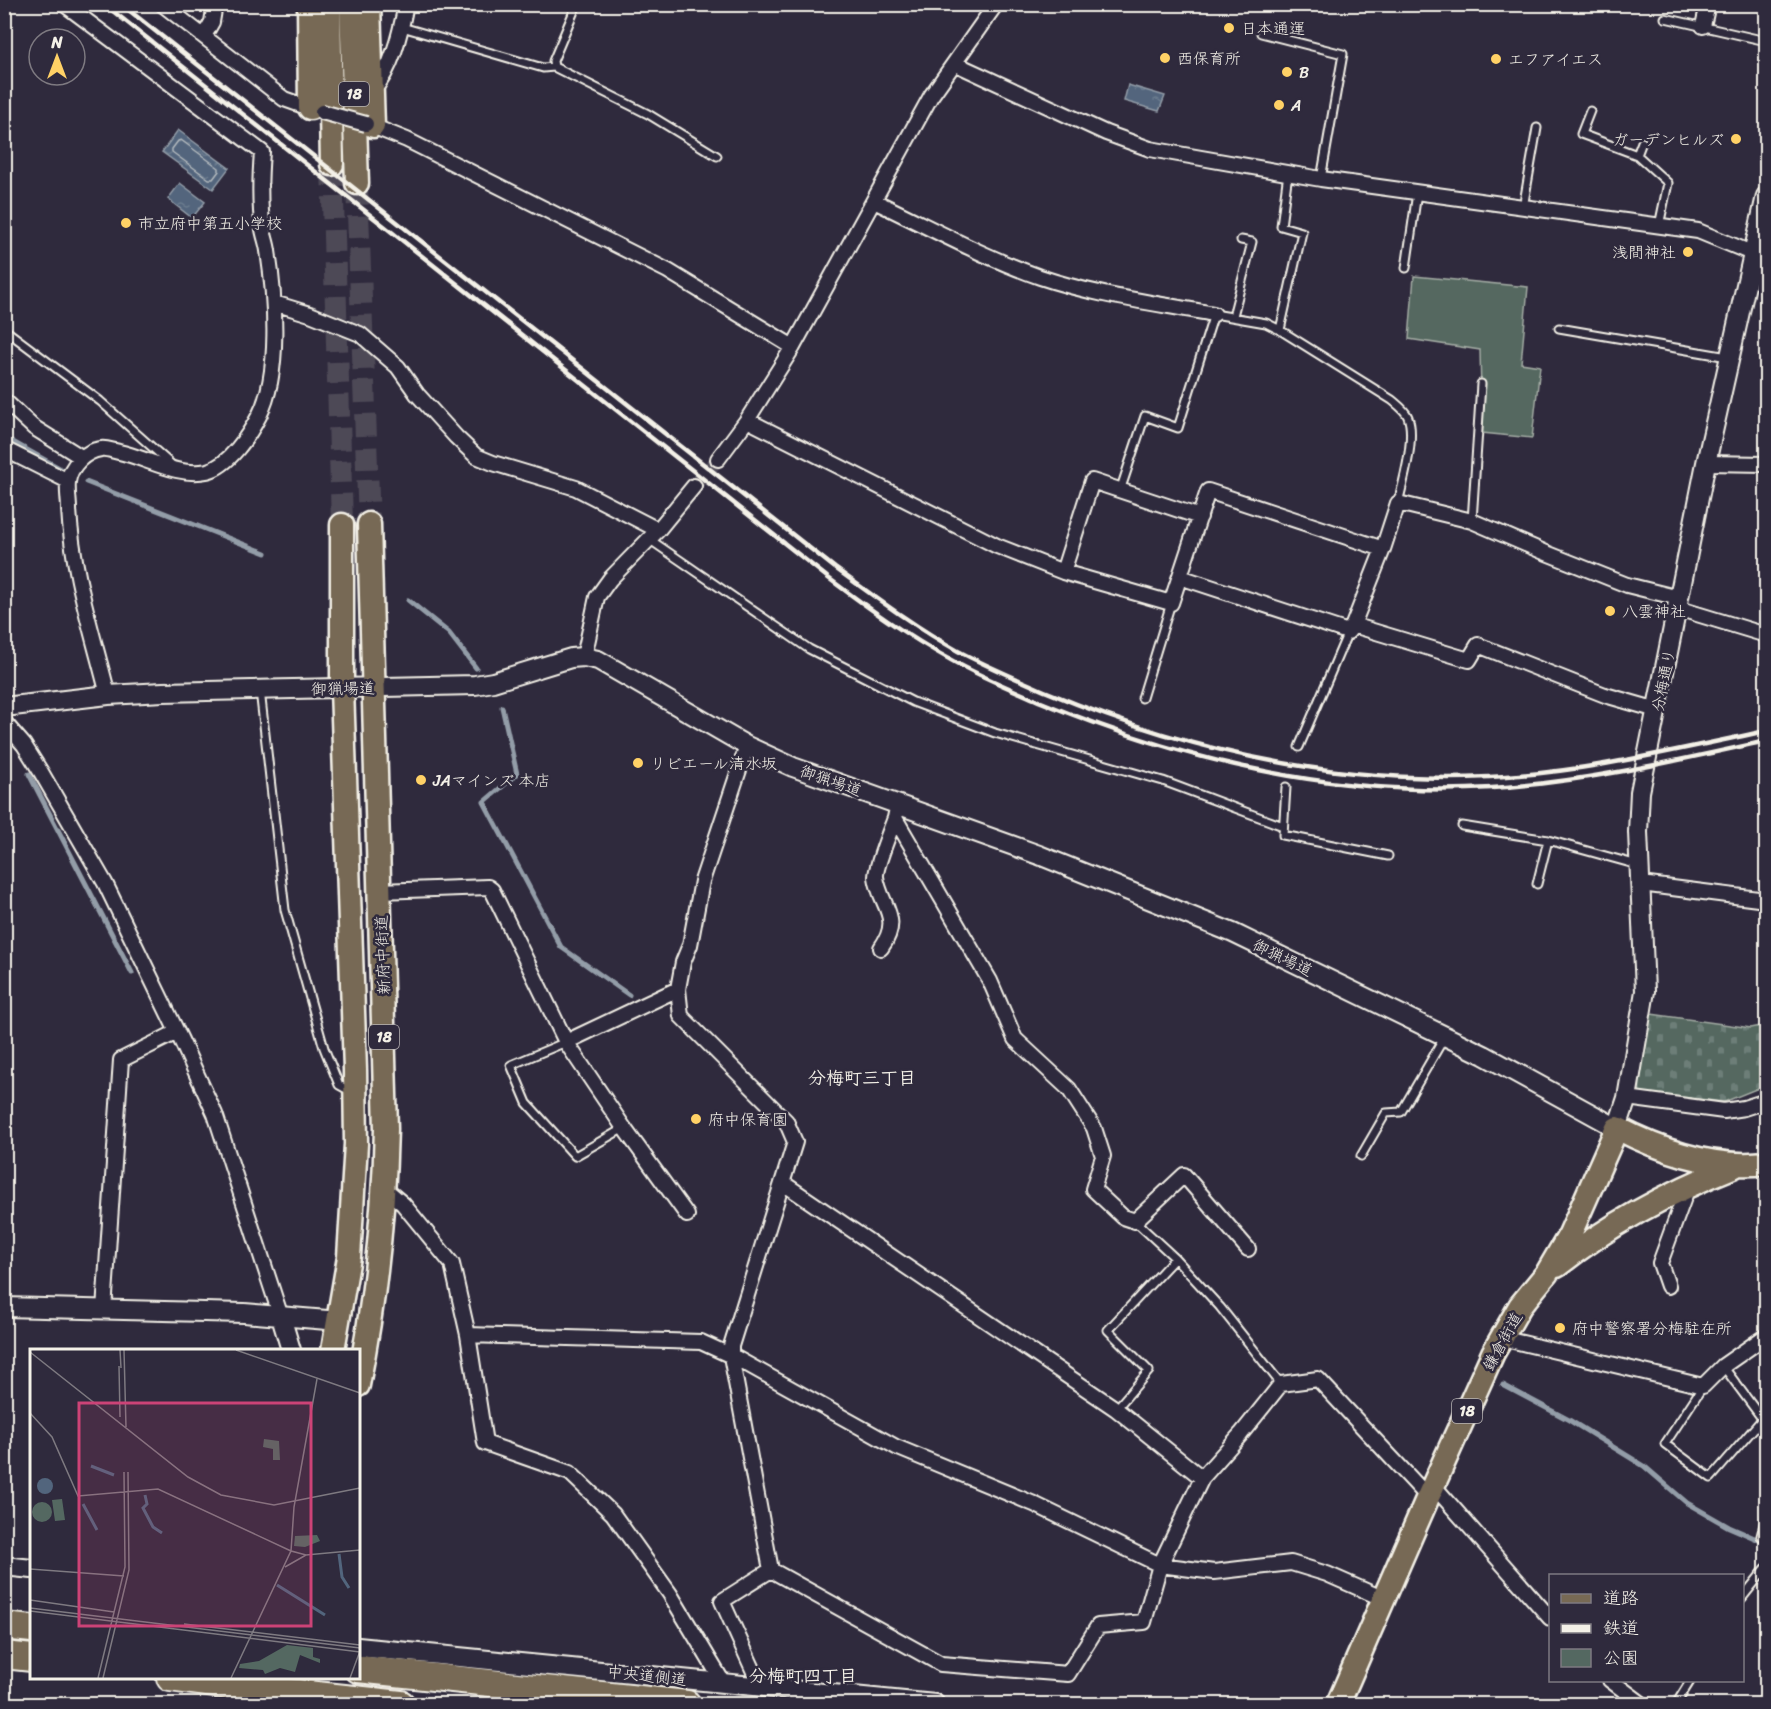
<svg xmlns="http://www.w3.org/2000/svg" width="1771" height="1709" font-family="Sriracha,'Klee One',sans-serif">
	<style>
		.green { fill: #546861; stroke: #a4aca4; stroke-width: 1.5 }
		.cemetery { fill: url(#cemetery-stones); stroke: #a4aca4; stroke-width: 1.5 }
		.water { fill: url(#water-ripples); stroke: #939da8; stroke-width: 1.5 }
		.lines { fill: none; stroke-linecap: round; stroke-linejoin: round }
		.shore { stroke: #b3b9bd; stroke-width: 1.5 }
		.stream { stroke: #939da8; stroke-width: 5 }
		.minor-tunnel { stroke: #4d4857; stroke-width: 14; stroke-dasharray: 14 7; stroke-linecap: butt }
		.primary-tunnel { stroke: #4d4857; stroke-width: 22; stroke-dasharray: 22 11; stroke-linecap: butt }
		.service-casing { stroke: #f4f1e8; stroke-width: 11 }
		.minor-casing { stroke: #f4f1e8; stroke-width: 18 }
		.tertiary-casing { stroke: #f4f1e8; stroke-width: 22 }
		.primary-casing { stroke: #f4f1e8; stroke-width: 27 }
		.motorway-casing { stroke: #f4f1e8; stroke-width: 30 }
		.service { stroke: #2f2a3d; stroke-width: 7 }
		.minor { stroke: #2f2a3d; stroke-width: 14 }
		.tertiary { stroke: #2f2a3d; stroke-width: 18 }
		.primary { stroke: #776954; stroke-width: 22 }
		.motorway { stroke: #776954; stroke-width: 26 }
		.rail { stroke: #f4f1e8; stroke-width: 4.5 }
		.minor-bridge-casing { stroke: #f4f1e8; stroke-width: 18; stroke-linecap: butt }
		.motorway-bridge-casing { stroke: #f4f1e8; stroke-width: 30; stroke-linecap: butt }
		.minor-bridge { stroke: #2f2a3d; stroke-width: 14 }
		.motorway-bridge { stroke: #776954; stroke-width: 26 }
		.poi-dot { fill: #ffd166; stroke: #2f2a3d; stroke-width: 2 }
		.labels { text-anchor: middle; stroke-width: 5; stroke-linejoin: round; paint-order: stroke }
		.shield { fill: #2f2a3d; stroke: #b9b5b5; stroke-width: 1.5 }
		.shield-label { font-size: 15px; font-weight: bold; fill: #f4f1e8 }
		.poi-label { font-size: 16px; fill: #f4f1e8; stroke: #2f2a3d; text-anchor: start }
		.street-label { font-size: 16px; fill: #f4f1e8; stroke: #2f2a3d }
		.neighbourhood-label { font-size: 18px; font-weight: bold; fill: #f4f1e8; stroke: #2f2a3d }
		.inset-river { fill: none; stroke: #52657d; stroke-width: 3 }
		.inset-road { fill: none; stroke: #7e7a81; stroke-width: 1.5 }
		.view { fill: #cc4377; fill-opacity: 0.15; stroke: #cc4377; stroke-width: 3 }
		.inset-edge { fill: none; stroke: #f4f1e8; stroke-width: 3 }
	</style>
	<defs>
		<pattern id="cemetery-stones" width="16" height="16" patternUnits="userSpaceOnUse" patternTransform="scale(1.5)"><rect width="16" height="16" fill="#546861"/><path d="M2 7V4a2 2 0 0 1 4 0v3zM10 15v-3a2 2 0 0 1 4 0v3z" fill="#6d7e78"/></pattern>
		<pattern id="water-ripples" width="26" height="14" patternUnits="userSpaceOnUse" patternTransform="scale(1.5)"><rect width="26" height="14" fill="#52657d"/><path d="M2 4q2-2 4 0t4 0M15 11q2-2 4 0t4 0" fill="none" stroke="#6c7c8f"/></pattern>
	</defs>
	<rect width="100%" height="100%" fill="#2f2a3d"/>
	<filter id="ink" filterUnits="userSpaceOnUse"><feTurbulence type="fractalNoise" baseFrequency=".0167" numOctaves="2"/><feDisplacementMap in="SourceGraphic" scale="12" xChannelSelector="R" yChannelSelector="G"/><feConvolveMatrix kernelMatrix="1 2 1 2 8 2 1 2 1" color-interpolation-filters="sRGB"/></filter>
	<g filter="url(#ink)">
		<path class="green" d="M1414,276L1528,287L1521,363L1540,366L1532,438L1482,433L1480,350L1409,339Z"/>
		<path class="cemetery" d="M1651,1014L1751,1028L1766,1025V1085L1724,1102L1639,1092L1637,1077Z"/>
		<path class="water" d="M1128,85L1165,96L1159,111L1124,101Z
			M178,130L229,168L213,189L162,152Z
			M180,183L205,202L192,218L168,199Z"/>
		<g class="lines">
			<path class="shore" d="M181,140L219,168V171L213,179H209L172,152V149L178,141Z"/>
			<path class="stream" d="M11,441L61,469
				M86,482L266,553
				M408,600L449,633L476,668
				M502,707L517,774L484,802L561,947L629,995
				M29,774L132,973
				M1503,1385L1569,1420L1644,1466L1687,1503L1729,1527L1766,1543"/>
			<path class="minor-tunnel" d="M694,486L718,459"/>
			<path class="primary-tunnel" d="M332,164L342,525
				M357,183L369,524"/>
			<g class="service-casing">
				<path id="service" d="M1665,18L1766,41
					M402,27L543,68L554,67L648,114L717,156
					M1261,33L1343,54L1321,179
					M554,67L553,61L577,4
					M1590,111L1581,134L1637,155L1668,183L1659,226
					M1637,155L1642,142
					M1523,208L1537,128
					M1406,268L1417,193
					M1233,316L1252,242L1241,240
					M1559,328L1728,357
					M4,329L100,401L172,465
					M1280,330L1302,232L1281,226L1288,173
					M1120,491L1145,416L1178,428L1214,314L1266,323L1280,330L1392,400C1398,405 1406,411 1408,417C1416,437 1403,483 1398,503
					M1472,521L1481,384
					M649,539L809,649L913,702L995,733L1163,781L1283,826
					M260,690L285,910L324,1048L339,1085L350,1091
					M1142,698L1171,603
					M1299,747L1348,632
					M1286,787L1283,835L1388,856
					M1462,826L1548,840L1638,865
					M1537,884L1548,840
					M566,1042L511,1065L527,1103L575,1156L624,1128
					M1361,1156L1386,1113L1401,1112L1444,1038
					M1135,1221L1175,1258L1220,1307L1281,1384
					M1723,1366L1766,1424
					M1703,1386L1665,1444L1711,1478L1763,1418
					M1116,1409L1149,1371L1108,1330L1175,1258
					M1766,1516L1761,1536L1766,1539
					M1742,1598L1766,1568
					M1676,1704L1691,1680"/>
			</g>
			<g class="minor-casing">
				<path id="minor" d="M64,4L262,152C260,177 259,204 263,229C264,236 267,243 268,251C275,297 281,374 259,416C249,435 229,466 207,471C177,477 147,458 119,452C113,451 106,448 101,449C85,451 70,466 68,482C67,491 69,501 69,509C72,572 93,634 108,695
					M162,4L284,99L315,110
					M1703,26L1708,4
					M204,36L212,22L215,4
					M956,64L1106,133L1150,149L1321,179L1698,231L1754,254
					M372,92C392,69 400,35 406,4
					M367,124L407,140L668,271L793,347
					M874,201C929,227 983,257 1040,277C1096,296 1156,303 1214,314
					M274,303L310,314L360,334L398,367L417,394L456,437L476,456L493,463L576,488L658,530L610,579L597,597L584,657
					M4,400L33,427L81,457
					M747,420L997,546L1063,572L1171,603L1208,491L1383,549
					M4,449L68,481
					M718,459L747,420L793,347L931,96L996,4
					M1706,463L1766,464
					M658,530L694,486
					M1063,572L1092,481L1200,517
					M1180,577L1348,632L1353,625L1383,549L1398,503L1472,521L1544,552L1627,585L1679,598
					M1677,608L1766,635
					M1353,625L1469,660L1478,645L1605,695L1657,710
					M4,722L24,745L41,772L105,883L181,1040L215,1114L281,1317
					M747,746L702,881L690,945L683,962L678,989L681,1016L786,1121L795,1142L731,1346V1356L771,1570
					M898,804L895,818L990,981L1015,1039L1069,1089L1094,1128L1103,1156L1093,1189L1123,1217L1135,1221L1184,1175L1248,1249
					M1641,884L1766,900
					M380,891L488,887L492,890L566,1042L624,1128L687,1215
					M881,948C903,917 880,906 876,877C875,868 891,829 895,818
					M566,1042L678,989
					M1627,1098L1724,1111L1744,1108L1766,1101
					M783,1183L1116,1409L1202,1478
					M384,1188L403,1204L452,1264L468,1335L701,1342L736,1358L896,1447L1034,1504L1160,1565L1214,1572L1291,1563L1327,1574L1384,1599
					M1668,1286L1660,1263L1689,1184
					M104,1310L121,1060L177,1032
					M468,1335L485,1443L570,1473L613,1514L670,1594L724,1684
					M1501,1338L1703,1386L1723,1366L1766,1336
					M1433,1485L1550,1618
					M1610,1680L1642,1704
					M761,1687L722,1601L771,1570L941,1664L1068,1674L1098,1626L1144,1622L1160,1565L1202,1478L1241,1434L1281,1384L1318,1379L1428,1497"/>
			</g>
			<g class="tertiary-casing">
				<path id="tertiary" d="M4,707L108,695L163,692L475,685L493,682L571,658L584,657L598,660L747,746L793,767L1039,855L1233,933L1484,1055L1617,1128L1627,1098L1645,991L1638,832L1640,792L1706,463L1766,196
					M4,1307L244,1313L339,1321
					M281,1317L291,1350
					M4,1566L32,1569
					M358,1647L935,1704"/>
			</g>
			<g class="primary-casing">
				<path id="primary" d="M309,4L310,108
					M329,4L332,164
					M351,4L357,183
					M369,4L373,126
					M1557,1266C1611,1223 1672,1191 1735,1166
					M333,1350L349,1257L356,1144L355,1070L342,688V525
					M358,1385C375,1300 384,1215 386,1129L369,524
					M1338,1704L1428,1497L1493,1353L1520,1306L1547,1273L1570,1234L1617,1128C1663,1152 1714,1169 1766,1163"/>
			</g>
			<g class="motorway-casing">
				<path id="motorway" d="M4,1626L32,1629
					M4,1655L32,1658
					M358,1669L687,1704
					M170,1678L222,1685
					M307,1694L401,1704"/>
			</g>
			<use href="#service" class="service"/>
			<use href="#minor" class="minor"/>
			<use href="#tertiary" class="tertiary"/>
			<use href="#primary" class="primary"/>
			<use href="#motorway" class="motorway"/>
			<path class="rail" d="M104,4L827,577C867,607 907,636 951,660C979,676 1011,689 1041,702C1183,761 1338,797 1492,788C1585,782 1676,761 1766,741
				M121,4L835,568C875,597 915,627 958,651C986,666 1017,679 1047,692C1187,751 1337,784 1489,777C1583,773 1675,750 1766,731"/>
			<g class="minor-bridge-casing">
				<path id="minor-bridge" d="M322,112L366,124"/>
			</g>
			<g class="motorway-bridge-casing">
				<path id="motorway-bridge" d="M222,1685L307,1694"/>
			</g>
			<use href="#minor-bridge" class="minor-bridge"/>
			<use href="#motorway-bridge" class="motorway-bridge"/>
		</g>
	</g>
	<g class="poi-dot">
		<circle cx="1229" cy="28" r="6"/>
		<circle cx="1165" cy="58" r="6"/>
		<circle cx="1496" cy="59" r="6"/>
		<circle cx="1287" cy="72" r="6"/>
		<circle cx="1279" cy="105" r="6"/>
		<circle cx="1736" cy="139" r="6"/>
		<circle cx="126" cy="223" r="6"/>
		<circle cx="1688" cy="252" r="6"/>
		<circle cx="1610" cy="611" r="6"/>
		<circle cx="638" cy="763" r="6"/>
		<circle cx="421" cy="780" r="6"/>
		<circle cx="696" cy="1119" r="6"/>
		<circle cx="1560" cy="1328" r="6"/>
	</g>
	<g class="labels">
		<g class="shield">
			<rect x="339" y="82" width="30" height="24" rx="4.5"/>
			<rect x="369" y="1025" width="30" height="24" rx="4.5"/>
			<rect x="1452" y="1399" width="30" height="24" rx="4.5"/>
		</g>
		<g class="shield-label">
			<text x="354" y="99">18</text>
			<text x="384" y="1042">18</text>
			<text x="1467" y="1416">18</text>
		</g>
		<g class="poi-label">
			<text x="1241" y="34">日本通運</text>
			<text x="1177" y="64">西保育所</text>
			<text x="1508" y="65">エフアイエス</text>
			<text x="1299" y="78">B</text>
			<text x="1291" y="111">A</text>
			<text x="1724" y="145" text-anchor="end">ガーデンヒルズ</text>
			<text x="138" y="229">市立府中第五小学校</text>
			<text x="1676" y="258" text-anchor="end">浅間神社</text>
			<text x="1622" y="617">八雲神社</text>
			<text x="650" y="769">リビエール清水坂</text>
			<text x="433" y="786">JAマインズ 本店</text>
			<text x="708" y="1125">府中保育園</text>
			<text x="1572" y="1334">府中警察署分梅駐在所</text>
		</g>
		<g class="street-label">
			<text transform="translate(1663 680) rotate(-79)" y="6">分梅通り</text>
			<text transform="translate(343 688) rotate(-1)" y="6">御猟場道</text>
			<text transform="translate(831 780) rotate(19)" y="6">御猟場道</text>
			<text transform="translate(382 955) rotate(-92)" y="6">新府中街道</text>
			<text transform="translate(1283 957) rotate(26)" y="6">御猟場道</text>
			<text transform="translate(1502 1341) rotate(-61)" y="6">鎌倉街道</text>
			<text transform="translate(647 1675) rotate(6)" y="6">中央道側道</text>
		</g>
		<g class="neighbourhood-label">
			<text x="862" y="1084">分梅町三丁目</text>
			<text x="803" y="1682">分梅町四丁目</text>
		</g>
	</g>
	<g transform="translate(30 1349)">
		<rect width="330" height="330" fill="#2f2a3d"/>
		<path d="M234,90L249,92L250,111H243V100L233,98ZM32,150L35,171L25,172L22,151ZM2 163a10 10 0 1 1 20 0a10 10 0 1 1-20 0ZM257,296L283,299V308L290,310V314L270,306L265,323L250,319L235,325L233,321L209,319L210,315L229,312Z" fill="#546861"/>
		<path d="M287,186L290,192L275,198L264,197L265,187Z" fill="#546861"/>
		<path d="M7 137a8 8 0 1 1 16 0a8 8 0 1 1-16 0Z" fill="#52657d"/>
		<path class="inset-river" d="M61,117L84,126M115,146L117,155L113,159L123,178L132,184M53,155L67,181M309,205L312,228L319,239M247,236L295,266"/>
		<path class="inset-road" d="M90,1L91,19M94,1L96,78M206,1L330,44M0,3L158,128L191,146L244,156L330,139M89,17L90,68M0,64L22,88L48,147L128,140L261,202L264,158L287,30M255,218L276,206M0,220L94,227M0,251L84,263M0,259L330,299M0,262L330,303M154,275L330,296M68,329L95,218L94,123M73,329L99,221L98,123M201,329L261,202L276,206L330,201M320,329L330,302"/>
		<path class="view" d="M49,54H281V277H49Z"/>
		<rect width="330" height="330" class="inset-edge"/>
	</g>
	<rect width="1771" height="1709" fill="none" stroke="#2f2a3d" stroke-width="24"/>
	<rect x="12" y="12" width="1747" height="1685" fill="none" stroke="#f4f1e8" stroke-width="2" filter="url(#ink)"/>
	<rect x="1549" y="1574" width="195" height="108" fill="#2f2a3d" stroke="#7e7a81" stroke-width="1.5"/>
	<rect x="1561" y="1594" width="30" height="9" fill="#776954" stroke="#7e7a81" stroke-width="1.5"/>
	<text x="1603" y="1604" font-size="18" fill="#f4f1e8">道路</text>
	<rect x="1561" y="1624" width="30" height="9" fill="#f4f1e8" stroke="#7e7a81" stroke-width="1.5"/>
	<text x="1603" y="1634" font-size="18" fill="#f4f1e8">鉄道</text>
	<rect x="1561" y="1649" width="30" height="18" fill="#546861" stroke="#7e7a81" stroke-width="1.5"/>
	<text x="1603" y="1664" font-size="18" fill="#f4f1e8">公園</text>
	<g transform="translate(57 57)"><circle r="28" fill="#2f2a3d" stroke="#7e7a81" stroke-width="1.5"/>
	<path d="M0-4.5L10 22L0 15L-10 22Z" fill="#ffd166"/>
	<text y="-9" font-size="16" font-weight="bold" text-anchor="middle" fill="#f4f1e8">N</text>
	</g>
</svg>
